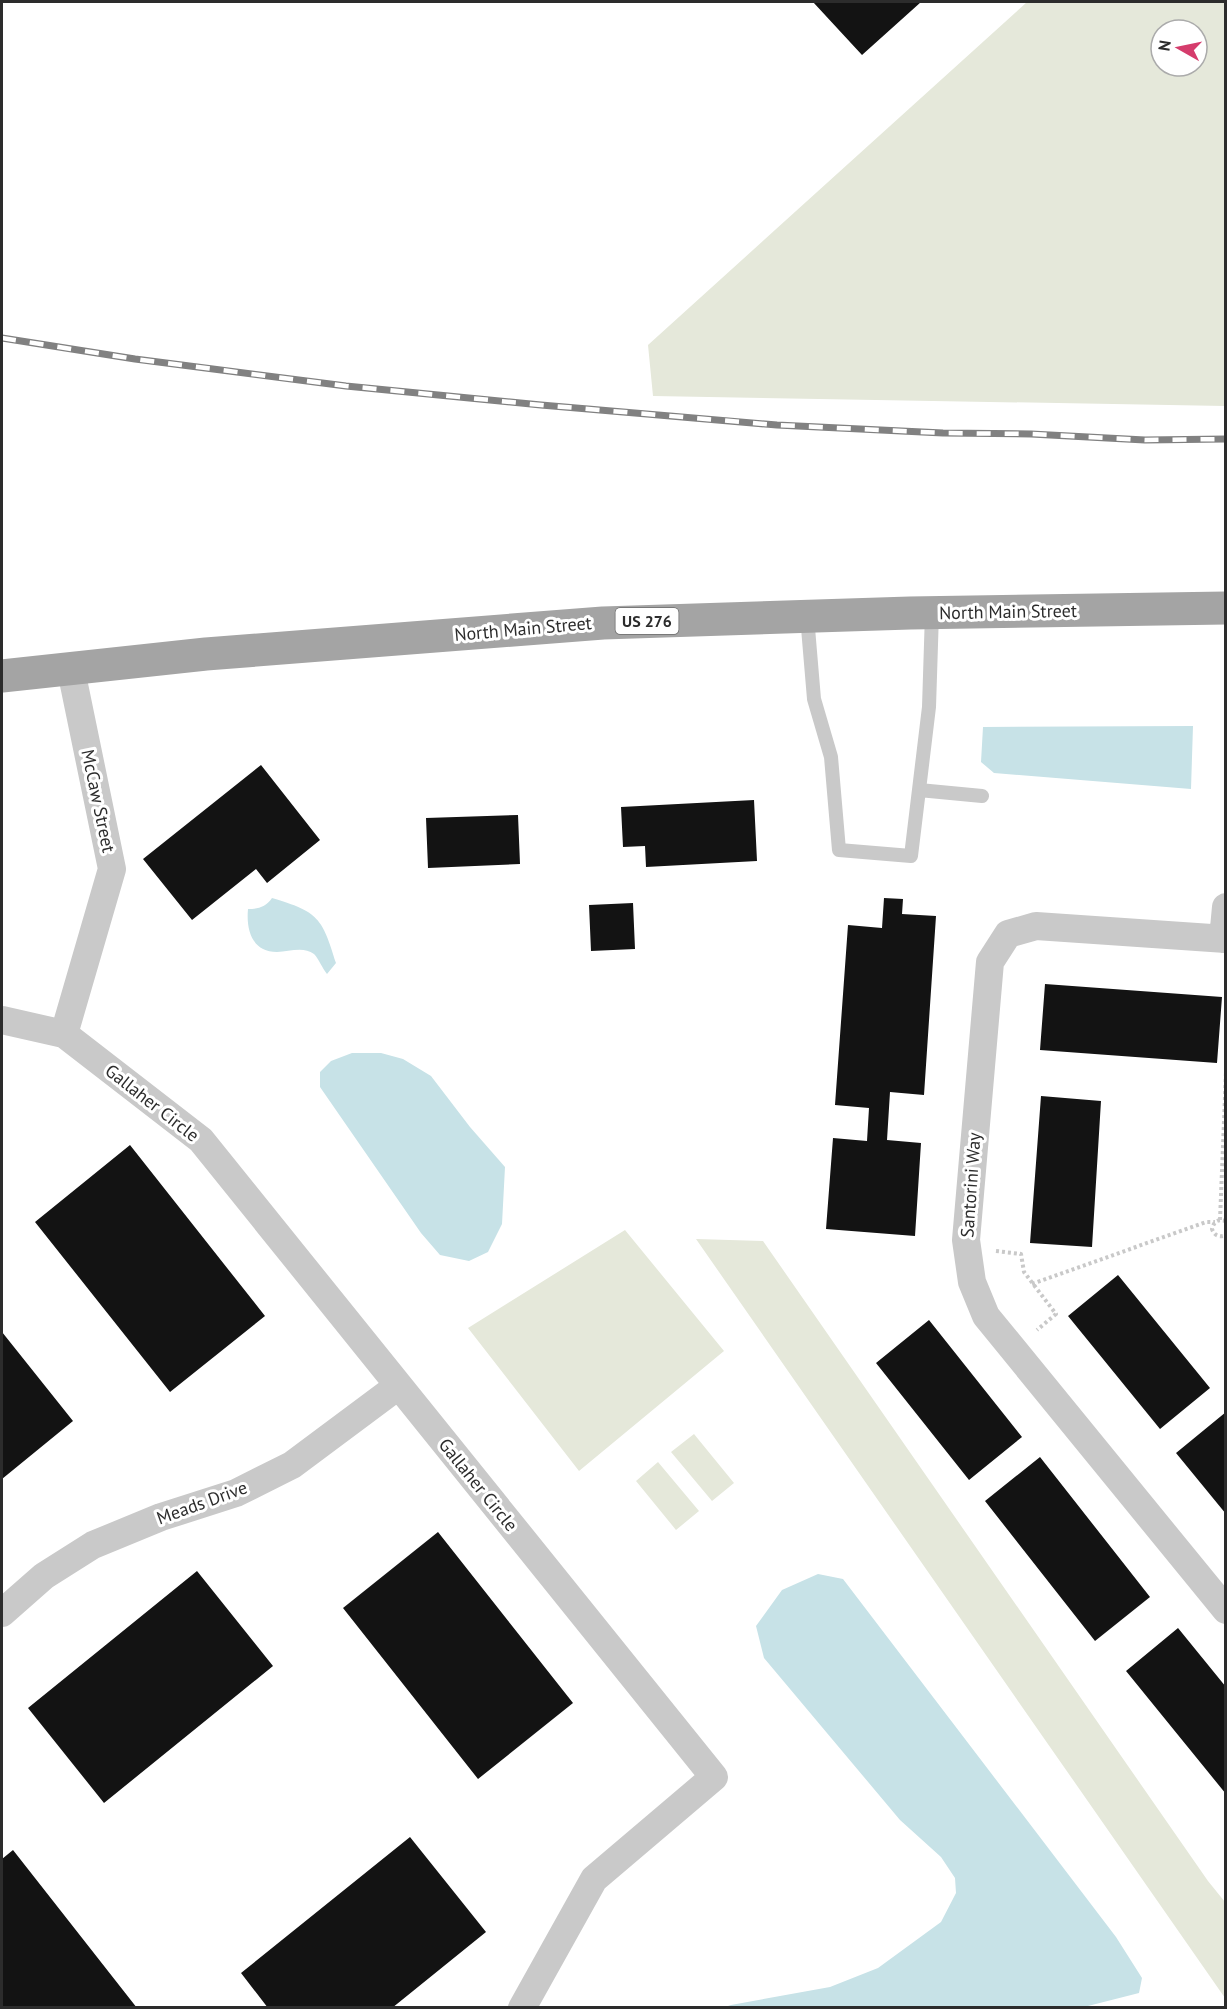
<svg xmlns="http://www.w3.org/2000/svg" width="1227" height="2009" font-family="'PT Sans',sans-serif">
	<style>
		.green { fill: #e5e8da; fill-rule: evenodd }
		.water { fill: #c7e2e7 }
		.building { fill: #131313 }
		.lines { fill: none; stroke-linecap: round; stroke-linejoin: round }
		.path { stroke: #c9c9c9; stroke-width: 4; stroke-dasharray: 3 3; stroke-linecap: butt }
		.service { stroke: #c9c9c9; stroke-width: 14 }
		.minor { stroke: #c9c9c9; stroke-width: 28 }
		.primary { stroke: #a4a4a4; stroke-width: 33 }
		.rail-casing { stroke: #818181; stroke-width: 7 }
		.rail { stroke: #fff; stroke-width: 4.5; stroke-dasharray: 14; stroke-linecap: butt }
		.labels { text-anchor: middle; stroke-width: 6; stroke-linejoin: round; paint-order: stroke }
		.shield { fill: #fff; stroke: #6b6b6b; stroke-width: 1.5 }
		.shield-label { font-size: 16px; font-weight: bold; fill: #2c2c2c }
		.street-label { font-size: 18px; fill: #2c2c2c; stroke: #fff }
	</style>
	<rect width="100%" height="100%" fill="#fff"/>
	<path class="green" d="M1027,2H1225V406L653,396L648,345ZM1161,30H1197V66H1161Z
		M625,1230L724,1351L579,1471L468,1328Z
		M696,1239L763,1241L1208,1881L1225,1902V1998Z
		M694,1434L734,1483L712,1501L671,1452Z
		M658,1462L699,1511L676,1530L636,1481Z"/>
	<path class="water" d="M1193,726L1191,789L994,773L981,762L983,727Z
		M272,898C319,912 322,918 336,963L327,974C322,968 319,959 314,954C303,946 289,952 277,952C252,952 246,930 248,909C258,909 266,907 272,898Z
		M352,1053H381L403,1059L431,1076L470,1127L505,1167L502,1224L488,1252L469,1261L440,1255L421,1233L320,1087V1072L331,1061Z
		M818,1574L843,1579L1116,1937L1142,1978L1139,1993L1084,2007L1015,2006L1006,2008L725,2007L731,2005L830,1987L878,1968L941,1922L956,1893L955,1878L941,1857L900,1820L764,1658L756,1626L782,1590Z"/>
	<path class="building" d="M813,2H921L862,55Z
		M261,765L320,840L267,883L256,869L192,920L143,859Z
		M754,800L757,861L646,867L645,846L623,847L621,807Z
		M518,815L520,864L428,868L426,818Z
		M884,898L903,899L902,914L936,916L924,1095L890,1092L887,1140L921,1143L915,1236L826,1229L833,1138L867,1141L869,1108L835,1105L848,925L882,928Z
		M633,903L635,949L591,951L589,905Z
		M1045,984L1222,997L1217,1063L1040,1050Z
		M1041,1096L1101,1101L1092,1247L1030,1243Z
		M130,1145L265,1316L170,1392L35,1222Z
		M1118,1275L1210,1388L1160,1429L1068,1316Z
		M929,1320L1022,1437L969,1480L876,1363Z
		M2,1332L73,1421L2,1479Z
		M1226,1412V1514L1176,1453Z
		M1040,1457L1150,1597L1095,1641L985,1501Z
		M438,1532L573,1703L478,1779L343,1608Z
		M197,1571L273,1666L104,1803L28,1708Z
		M1178,1628L1226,1687V1794L1126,1671Z
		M410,1837L486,1932L392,2008H268L241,1973Z
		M13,1850L137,2008H2V1859Z"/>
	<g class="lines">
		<path class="path" d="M1220,1220L1226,1072
			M1226,1221C1218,1219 1214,1221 1212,1229C1214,1235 1219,1238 1226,1235
			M996,1251L1021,1254L1024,1272L1056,1314L1037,1330
			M1032,1284L1206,1222H1215"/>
		<path class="service" d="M807,616L814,699L831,757L839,850L911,856L929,707L932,613
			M919,790L982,796"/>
		<path class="minor" d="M1223,939L1226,907
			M1226,939L1036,926L1008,934L990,962L966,1240L972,1282L986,1316L1226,1610
			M2,1020L64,1034L201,1140L714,1777L594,1879L522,2008
			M64,1034L112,869L71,670
			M2,1613L44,1576L93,1545L161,1517L236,1493L292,1465L398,1386"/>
		<path class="primary" d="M2,676L206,654L603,623L910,613L1226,608"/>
		<g class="rail-casing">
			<path id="rail" d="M2,338L135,359L346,386L541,405L777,425L943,433L1031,434L1145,440L1226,439"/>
		</g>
		<use href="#rail" class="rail"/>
	</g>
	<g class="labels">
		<rect class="shield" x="615.5" y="608" width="63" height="26" rx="4.5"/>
		<g class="shield-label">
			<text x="647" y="627">US 276</text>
		</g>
		<g class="street-label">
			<text transform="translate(1008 612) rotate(-1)" y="6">North Main Street</text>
			<text transform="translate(523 629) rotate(-5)" y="6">North Main Street</text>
			<text transform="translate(98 801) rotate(78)" y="6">McCaw Street</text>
			<text transform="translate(152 1103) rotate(38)" y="6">Gallaher Circle</text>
			<text transform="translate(971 1185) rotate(-86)" y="6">Santorini Way</text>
			<text transform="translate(478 1485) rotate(51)" y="6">Gallaher Circle</text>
			<text transform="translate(202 1503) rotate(-20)" y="6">Meads Drive</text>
		</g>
	</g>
	<rect width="1227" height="2009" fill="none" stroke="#2c2c2c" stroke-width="6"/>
	<g transform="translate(1179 48) rotate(279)"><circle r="28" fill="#ffffff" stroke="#ababab" stroke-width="1.5"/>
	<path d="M0-4.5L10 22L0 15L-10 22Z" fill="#d53c6c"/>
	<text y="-9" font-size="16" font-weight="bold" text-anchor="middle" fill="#2c2c2c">N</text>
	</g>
</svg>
